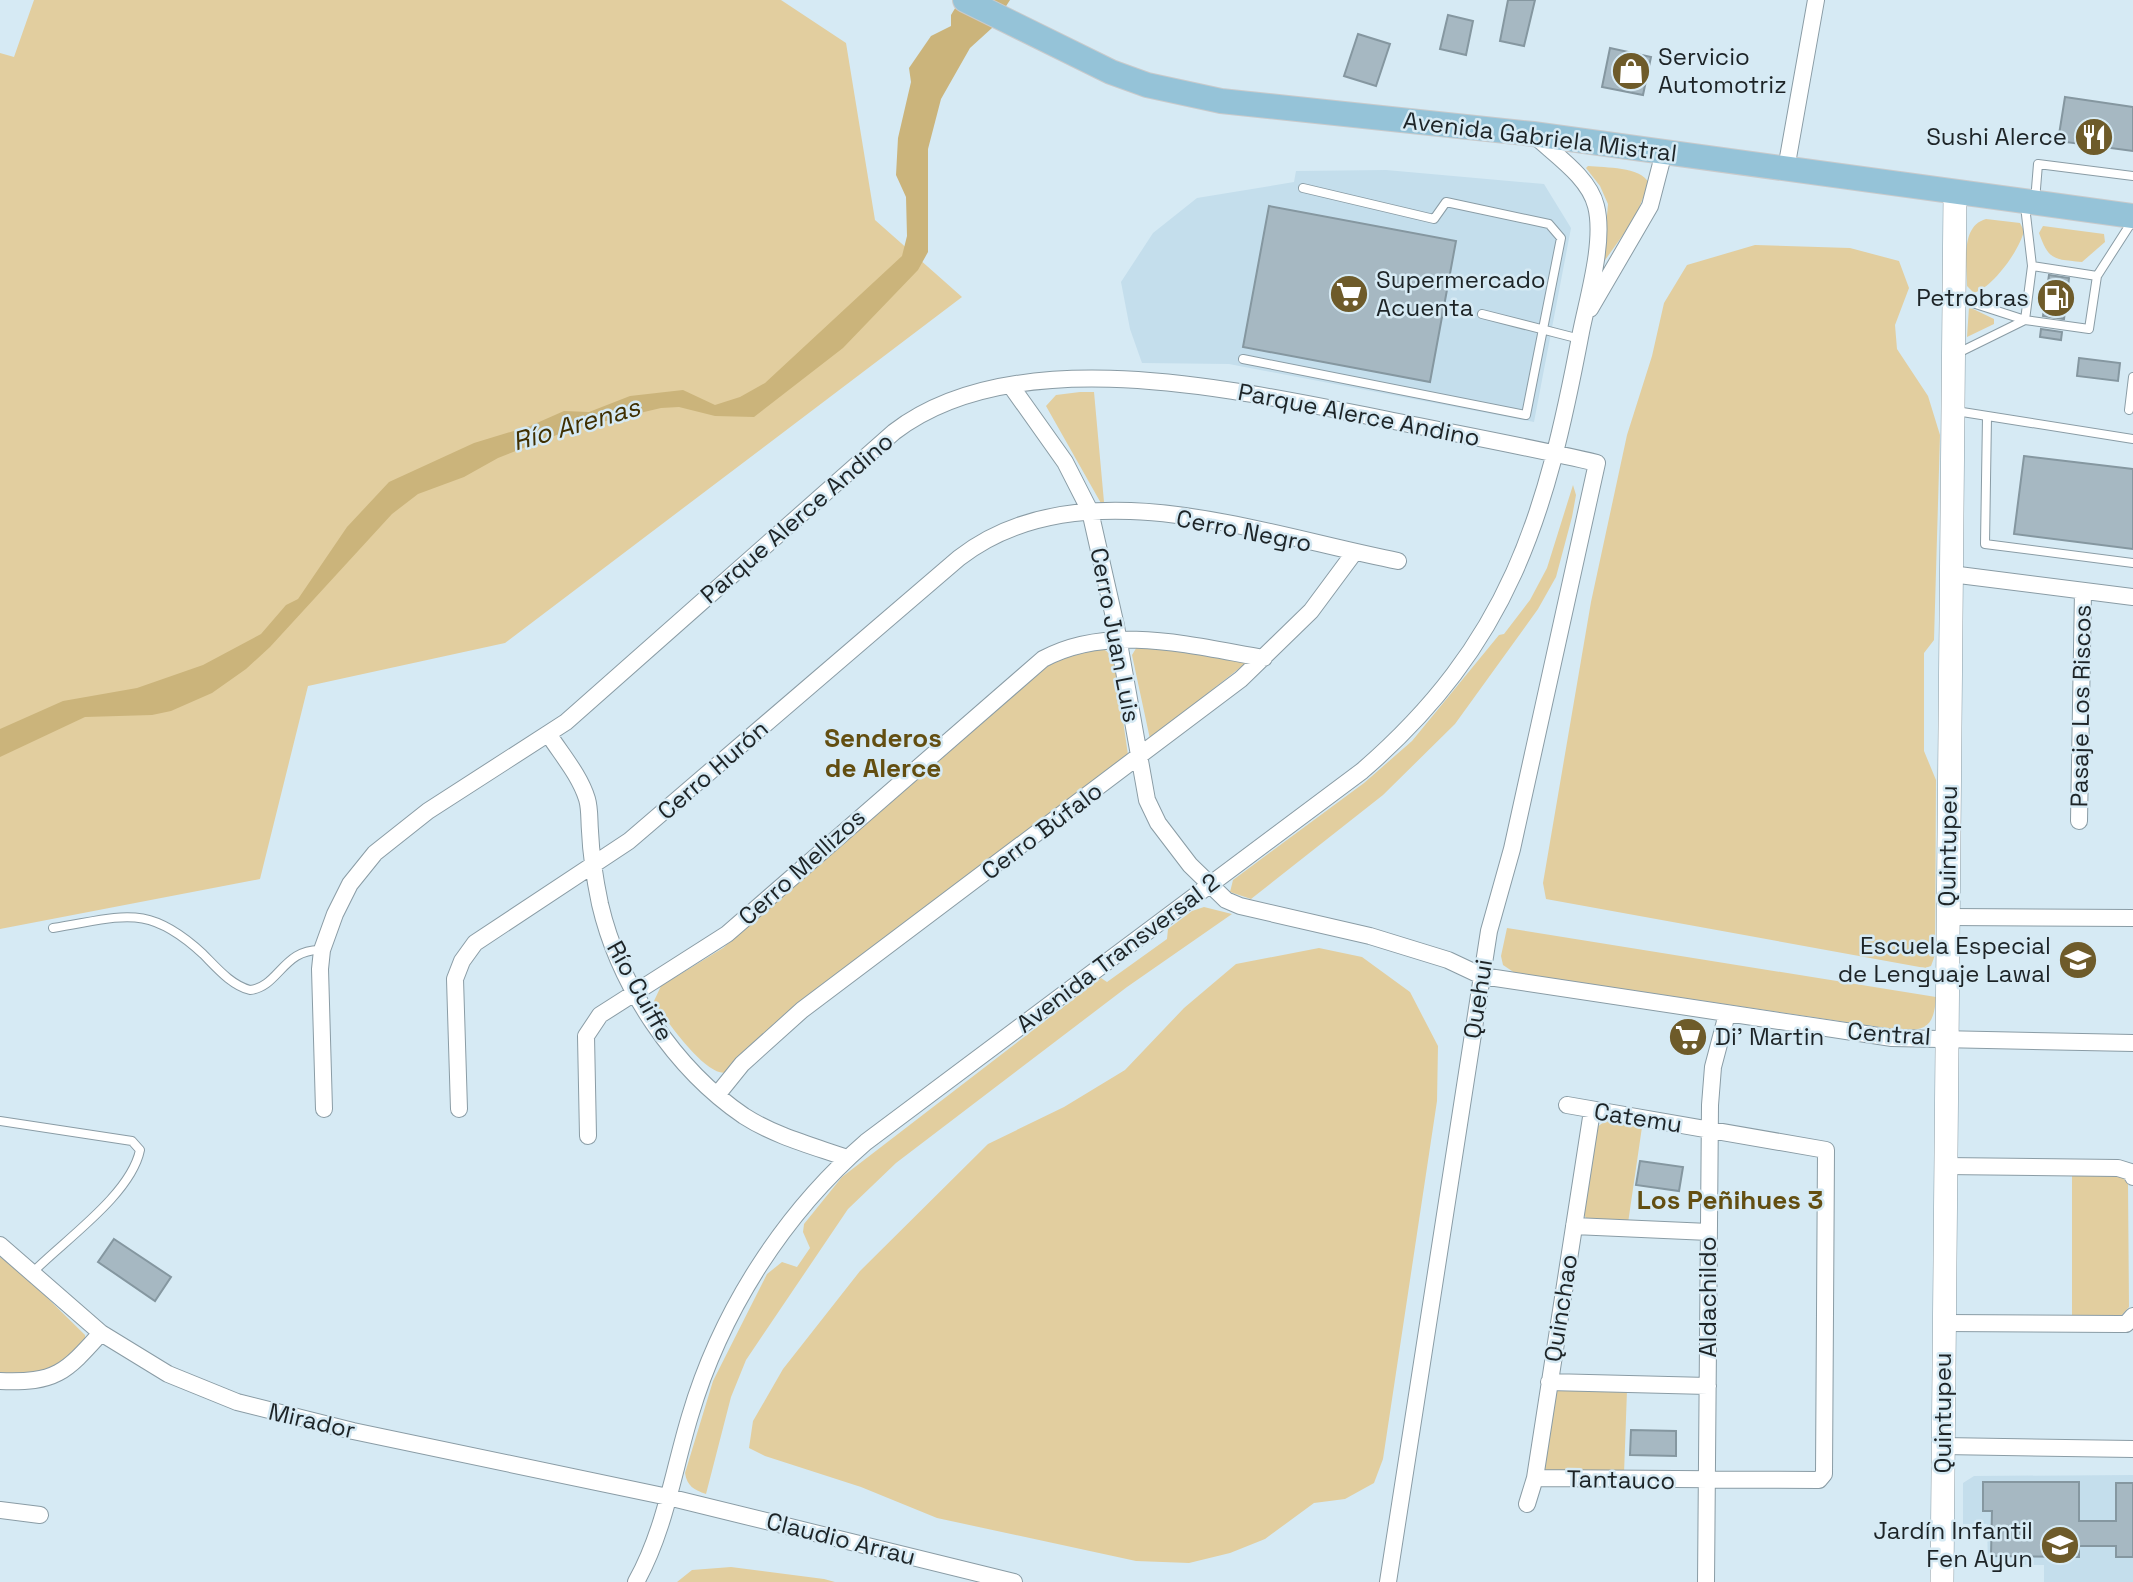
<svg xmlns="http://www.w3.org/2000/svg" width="2133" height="1582" font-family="'Space Grotesk',sans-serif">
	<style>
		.built { fill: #c4deec }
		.green { fill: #e2ce9f }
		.water { fill: #cbb47b }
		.building { fill: #a6b8c2; stroke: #8597a0; stroke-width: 2 }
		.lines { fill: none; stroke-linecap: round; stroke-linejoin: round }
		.lane-casing { stroke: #8a9ca5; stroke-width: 10 }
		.street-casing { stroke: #8a9ca5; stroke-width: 18 }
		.secondary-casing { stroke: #8a9ca5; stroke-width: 24 }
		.primary-casing { stroke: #c9cacb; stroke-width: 26 }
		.lane { stroke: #fff; stroke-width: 8 }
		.street { stroke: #fff; stroke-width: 16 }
		.secondary { stroke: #fff; stroke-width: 23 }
		.primary { stroke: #95c3d8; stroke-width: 24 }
		.labels { text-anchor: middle; stroke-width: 5; stroke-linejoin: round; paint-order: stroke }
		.poi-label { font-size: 24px; fill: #1d2427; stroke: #d6eaf4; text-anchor: end }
		.street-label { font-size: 24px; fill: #1d2427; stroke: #d6eaf4 }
		.water-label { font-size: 26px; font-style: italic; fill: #3f2f00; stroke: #d6eaf4 }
		.neighbourhood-label { font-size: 26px; font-weight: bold; fill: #634e11; stroke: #d6eaf4 }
	</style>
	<rect width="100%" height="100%" fill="#d6eaf4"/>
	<path class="built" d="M1386,170L1544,184L1571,228L1534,422L1229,364L1142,363L1130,329L1121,282L1153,233L1197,198L1294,182L1296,171Z
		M2133,1475V1582H2044V1565H1988L1987,1524H1963V1483L1974,1476Z"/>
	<path class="green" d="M34,0H781L846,43L875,220L962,297L505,643L308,686L260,879L0,929V53L14,57Z
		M1588,166C1606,168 1640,166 1649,183L1635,218L1603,263L1608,204L1600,186L1586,168Z
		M1986,219L2020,223L2024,231C2019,251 1993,287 1974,293L1967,286C1967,264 1960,226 1986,219Z
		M2043,226L2104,234L2105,242L2082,262C2054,259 2049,261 2039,233Z
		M1755,245L1850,248L1899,261L1909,288L1895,325L1897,349L1928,396L1940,435L1934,640L1924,653V751L1936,780L1935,955L1931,966L1925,968L1546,899L1543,883L1591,602L1627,435L1652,356L1664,303L1687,265Z
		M1969,307L1994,319V324L1967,337Z
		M1080,392H1094L1104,502L1102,505L1046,406L1056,395Z
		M1573,485L1576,495L1572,517L1556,577L1538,609L1455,724L1383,795L1251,899L1230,892L1233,880L1364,783L1412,741L1499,635L1504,634L1530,600L1547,568Z
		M1138,645L1245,661L1246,663L1150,739L1132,655Z
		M1101,647L1114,657L1128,755L727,1072C708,1080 663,1017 654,1001L661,986L723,948L1043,665L1057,657Z
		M1204,907L1232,914L1127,987L896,1163L848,1209L746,1360L731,1397L706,1494C694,1490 687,1486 685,1473L713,1381L767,1274L782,1262L797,1267L810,1248L803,1232L804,1224L842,1177L1101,978L1107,982L1167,939L1168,929L1192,911Z
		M1507,928L1936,997C1934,1029 1924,1032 1893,1029L1515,973L1503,965L1501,956Z
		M1319,948L1362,957L1410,992L1438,1046L1437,1101L1383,1459L1374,1483L1345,1499L1314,1503L1265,1539L1230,1553L1189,1563L1136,1561L937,1518L861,1487L765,1456L749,1448L753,1421L783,1369L860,1271L988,1144L1064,1107L1125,1070L1184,1008L1236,964Z
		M1605,1121L1642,1127L1628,1223L1587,1219L1583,1214L1596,1128Z
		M2072,1175H2121L2128,1184L2129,1307L2119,1318L2072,1317Z
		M0,1257L20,1271L85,1335V1341L55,1372L0,1374Z
		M1559,1389L1627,1390L1624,1474H1546L1543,1470L1556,1391Z
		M731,1567L824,1579L835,1582H677L692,1570Z"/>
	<path class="water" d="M960,0H1010L992,28L970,48L941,99L928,149V252L918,270L843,348L754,417L715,416L679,407L661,408L572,429L498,458L464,477L418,494L392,514L270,647L246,669L212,693L171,711L152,715L85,717L0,757V729L63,701L137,688L203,665L261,634L286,605L298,599L347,527L389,482L474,443L530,426L564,411L589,412L630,396L683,390L715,405L740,397L765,383L902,256L907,236L906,197L896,175L898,138L911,82L909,68L931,36L951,26V15Z"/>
	<path class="building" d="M1508,0H1535L1524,46L1500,41Z
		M1448,15L1473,21L1466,55L1440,49Z
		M1358,34L1390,44L1376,86L1344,76Z
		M1610,48L1651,57L1643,95L1602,87Z
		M2065,97L2133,107V151L2058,141Z
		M1269,206L1456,241L1430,382L1243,347Z
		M2049,275L2069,278L2064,319L2043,316Z
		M2041,329L2062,332L2061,340L2040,337Z
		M2079,358L2120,363L2118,381L2077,376Z
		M2024,456L2133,469V549L2014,534Z
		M1640,1161L1683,1167L1679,1191L1636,1185Z
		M114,1239L171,1277L155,1301L98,1262Z
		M1631,1430L1676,1431V1456L1630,1455Z
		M1983,1482H2079V1521H2116V1483H2133V1557H2116V1546H2079V1557L1991,1556L1992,1511H1983Z"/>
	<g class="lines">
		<g class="lane-casing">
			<path id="lane" d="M2035,201L2038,164L2133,176
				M2032,266L2097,276
				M1957,298L2025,320L2089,329L2097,276L2133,220
				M1482,314L1580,339
				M1958,353L2025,320L2032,266L2025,206
				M1243,359L1526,415L1561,238L1549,224L1446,202L1434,219L1303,188
				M2129,410L2133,377
				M1956,411L2133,439
				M1987,417L1985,544L2133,563
				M53,928C123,917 147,902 203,954C217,968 231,985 250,990C279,987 283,948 322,950
				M0,1121L132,1141L140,1150C131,1194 66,1239 34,1271"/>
		</g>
		<g class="street-casing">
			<path id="street" d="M1786,169L1816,0
				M1590,309L1650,206L1664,152
				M1011,386L1065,462L1090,511L1116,626L1147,800L1158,823L1190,865L1226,900L1240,906L1370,936L1448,960L1482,976L1892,1038L2133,1043
				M1951,574L2133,597
				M549,735C562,755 580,776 587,799C590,809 589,820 590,831C591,855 595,880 600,904C619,986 675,1069 744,1116C775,1136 813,1146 847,1158
				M2079,821L2083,591
				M1948,917L2133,918
				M717,1095L742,1064L802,1010L1241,679L1311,611L1354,553
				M324,1109L320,969L322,950L335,914L350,884L375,853L428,811L566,722L894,432C1017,338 1238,391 1379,418C1452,433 1525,446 1597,463L1512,849L1489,931L1388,1582
				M459,1109L455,979L462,961L475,943L629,841L959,558C1079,464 1263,535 1398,561
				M588,1136L586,1036L600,1015L727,934L1043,659C1109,623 1193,646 1264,658
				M1945,1166L2118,1168L2131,1172L2133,1177
				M1574,1226L1709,1232
				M0,1245L101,1333L168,1374L237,1402L353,1431L668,1497L1014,1582
				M1944,1323L2119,1324H2126L2133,1316
				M0,1381C56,1383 65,1373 101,1333
				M1549,1382L1708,1386
				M1943,1446L2133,1449
				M1535,1478L1819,1480L1824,1474L1826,1150L1567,1105
				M1527,1504L1535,1478L1592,1111
				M0,1510L40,1515
				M636,1582C665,1530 673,1472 690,1416C721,1311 784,1213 866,1142L1362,771C1510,643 1546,517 1581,332C1588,297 1605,241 1596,206C1589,177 1555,155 1534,135
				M1706,1582L1710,1105L1713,1067L1727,1014"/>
		</g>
		<g class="secondary-casing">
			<path id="secondary" d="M1942,1582L1955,194"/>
		</g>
		<g class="primary-casing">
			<path id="primary" d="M965,0L1111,72L1147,85L1221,101L1533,134L2133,216"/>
		</g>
		<use href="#lane" class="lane"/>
		<use href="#street" class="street"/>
		<use href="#secondary" class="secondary"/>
		<use href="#primary" class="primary"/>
	</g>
	<defs>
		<g id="shop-disc" transform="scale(2.0125)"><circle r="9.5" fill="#6e5b2a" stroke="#d6eaf4"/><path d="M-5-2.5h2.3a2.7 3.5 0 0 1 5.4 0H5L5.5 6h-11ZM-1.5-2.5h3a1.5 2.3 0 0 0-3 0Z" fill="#fff"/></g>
		<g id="restaurant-disc" transform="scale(2.0125)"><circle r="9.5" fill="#6e5b2a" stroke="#d6eaf4"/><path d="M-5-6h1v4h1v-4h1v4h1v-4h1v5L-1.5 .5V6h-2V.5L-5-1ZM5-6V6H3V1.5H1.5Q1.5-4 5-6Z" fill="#fff"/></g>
		<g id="supermarket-disc" transform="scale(2.0125)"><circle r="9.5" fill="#6e5b2a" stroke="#d6eaf4"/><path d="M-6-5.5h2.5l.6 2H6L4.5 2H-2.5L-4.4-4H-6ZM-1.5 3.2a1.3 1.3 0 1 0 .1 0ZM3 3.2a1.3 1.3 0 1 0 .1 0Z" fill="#fff"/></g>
		<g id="fuel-disc" transform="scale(2.0125)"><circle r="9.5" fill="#6e5b2a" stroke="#d6eaf4"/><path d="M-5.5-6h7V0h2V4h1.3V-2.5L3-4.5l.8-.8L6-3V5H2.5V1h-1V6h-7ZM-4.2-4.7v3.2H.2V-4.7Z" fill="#fff"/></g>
		<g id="school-disc" transform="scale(2.0125)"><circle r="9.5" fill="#6e5b2a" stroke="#d6eaf4"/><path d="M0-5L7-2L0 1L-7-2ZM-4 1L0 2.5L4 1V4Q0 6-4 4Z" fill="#fff"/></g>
	</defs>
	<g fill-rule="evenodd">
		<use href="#shop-disc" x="1631" y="71"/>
		<use href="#restaurant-disc" x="2094" y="137"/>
		<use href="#supermarket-disc" x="1349" y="294"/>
		<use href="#fuel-disc" x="2056" y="298"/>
		<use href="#school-disc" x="2078" y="960"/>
		<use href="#supermarket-disc" x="1688" y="1037"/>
		<use href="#school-disc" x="2060" y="1545"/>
	</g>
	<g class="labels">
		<g class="poi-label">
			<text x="1658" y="65" text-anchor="start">Servicio<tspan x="1658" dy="28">Automotriz</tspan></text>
			<text x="2067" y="145">Sushi Alerce</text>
			<text x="1376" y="288" text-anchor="start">Supermercado<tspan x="1376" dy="28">Acuenta</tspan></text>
			<text x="2029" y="306">Petrobras</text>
			<text x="2051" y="954">Escuela Especial<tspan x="2051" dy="28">de Lenguaje Lawal</tspan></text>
			<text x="1715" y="1045" text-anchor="start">Di' Martin</text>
			<text x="2033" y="1539">Jardín Infantil<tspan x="2033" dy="28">Fen Ayun</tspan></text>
		</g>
		<g class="street-label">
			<text transform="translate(1540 137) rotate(7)" y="8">Avenida Gabriela Mistral</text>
			<text transform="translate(1359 415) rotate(11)" y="8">Parque Alerce Andino</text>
			<text transform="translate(797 518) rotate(-41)" y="8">Parque Alerce Andino</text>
			<text transform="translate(1244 531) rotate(11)" y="8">Cerro Negro</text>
			<text transform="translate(1115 635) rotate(79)" y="8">Cerro Juan Luis</text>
			<text transform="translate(2081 706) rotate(-89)" y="8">Pasaje Los Riscos</text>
			<text transform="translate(713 770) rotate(-41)" y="8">Cerro Hurón</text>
			<text transform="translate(1042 831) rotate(-37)" y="8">Cerro Búfalo</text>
			<text transform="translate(1948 846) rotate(-89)" y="8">Quintupeu</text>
			<text transform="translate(802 867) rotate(-42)" y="8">Cerro Mellizos</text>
			<text transform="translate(1118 953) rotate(-37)" y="8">Avenida Transversal 2</text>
			<text transform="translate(640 991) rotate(61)" y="8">Río Cuiffe</text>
			<text transform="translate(1478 999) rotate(-81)" y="8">Quehui</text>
			<text transform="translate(1889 1034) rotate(4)" y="8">Central</text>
			<text transform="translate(1638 1118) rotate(9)" y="8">Catemu</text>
			<text transform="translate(1708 1297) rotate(-90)" y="8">Aldachildo</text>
			<text transform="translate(1561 1308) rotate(-81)" y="8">Quinchao</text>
			<text transform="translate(1943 1413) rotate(-90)" y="8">Quintupeu</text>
			<text transform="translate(312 1421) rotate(13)" y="8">Mirador</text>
			<text transform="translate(1621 1480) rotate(1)" y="8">Tantauco</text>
			<text transform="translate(841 1539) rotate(14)" y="8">Claudio Arrau</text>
		</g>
		<g class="water-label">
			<text transform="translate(576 424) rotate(-16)" y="9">Río Arenas</text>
		</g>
		<g class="neighbourhood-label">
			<text x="883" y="747">Senderos<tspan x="883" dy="30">de Alerce</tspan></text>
			<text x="1730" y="1209">Los Peñihues 3</text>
		</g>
	</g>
</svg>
